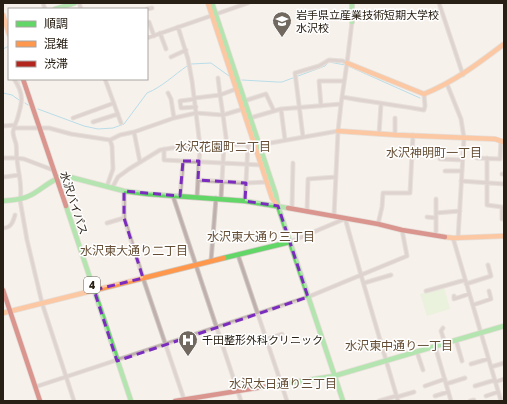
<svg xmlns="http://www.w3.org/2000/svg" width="507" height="404" font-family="'Golos Text','Noto Sans JP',sans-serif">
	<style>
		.green { fill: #d9f3cd }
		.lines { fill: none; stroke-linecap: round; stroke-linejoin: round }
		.stream { stroke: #6ac6e6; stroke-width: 1 }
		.street-tunnel { stroke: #cec7c0; stroke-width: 3; stroke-dasharray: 3 1.5; stroke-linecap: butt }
		.street-casing { stroke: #d1cbc5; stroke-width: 5 }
		.fast-casing { stroke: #d1cbc5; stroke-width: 6 }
		.slow-casing { stroke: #d1cbc5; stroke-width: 6 }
		.jam-casing { stroke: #d1cbc5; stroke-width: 6 }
		.street { stroke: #c0b0ad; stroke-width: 3 }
		.fast { stroke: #63d668; stroke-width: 4.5 }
		.slow { stroke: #ff974d; stroke-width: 4.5 }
		.jam { stroke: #b3261e; stroke-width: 4.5 }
		.marked { fill: none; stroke: #7b2cbf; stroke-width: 3; stroke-dasharray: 8 5; stroke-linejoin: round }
		.labels { text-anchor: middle; stroke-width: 3; stroke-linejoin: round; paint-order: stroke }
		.shield { fill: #fff; stroke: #69635b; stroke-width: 1 }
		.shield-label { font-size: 10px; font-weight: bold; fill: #292015 }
		.poi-label { font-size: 11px; fill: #292015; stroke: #fff; text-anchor: start }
		.street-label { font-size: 11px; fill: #292015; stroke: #fff }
		.neighbourhood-label { font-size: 12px; fill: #644d34; stroke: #fff }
	</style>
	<rect width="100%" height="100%" fill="#f7f1eb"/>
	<path class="green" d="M444,287L450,309L427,316L420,294Z"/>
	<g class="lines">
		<path class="stream" d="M3,49L9,46
			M191,64L211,63L229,76
			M348,66L420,98
			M242,80L277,82H282L325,66L329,62L345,65
			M3,93L12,95L19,100
			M25,103L28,105
			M38,109L84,126L98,129L113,128L124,124L147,93C162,87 174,75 187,66"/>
		<path class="street-tunnel" d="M17,83L28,79"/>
		<g class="street-casing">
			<path id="street" d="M43,3L45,9
				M79,3L81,9
				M439,3L463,75
				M147,9L152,8
				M149,22L154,36
				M178,27L188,59L192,81L196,113L200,146L197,197
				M160,33L166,49
				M147,38L248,3
				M171,57L186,50
				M218,78L220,95L236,89
				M14,79C25,95 22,103 17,120C15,124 14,128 13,132C13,136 15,140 16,144C17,149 16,154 17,159C18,172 23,187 20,200L27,240L42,303L74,401
				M105,79L121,123
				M447,84L461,119L464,138L458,238
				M168,93L171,99L174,118
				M342,97C369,102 397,105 424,110L425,106L424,94
				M195,99L180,101L181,108L196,107
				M244,101L266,94L274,111
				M321,106L319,81H344
				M281,109L285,140
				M73,118L114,103
				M250,118L281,109L341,104
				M93,122L118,114
				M3,126L15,125
				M14,128H49L71,134L110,140L112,146L113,169L107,186
				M134,132L174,118L196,113L223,115L220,95L195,98
				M379,134L381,104
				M395,135V118
				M303,137L295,73L319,66L329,60L343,61L347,63L352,22
				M110,140L120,135L134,132L140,162
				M227,145L223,115L243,109
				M164,149V160L261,165
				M3,158H16L24,159L53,170
				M477,158L500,159L501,141
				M487,158V205L502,207V219
				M440,159L462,160
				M445,171H462
				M502,174H504
				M4,177L19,175
				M198,180L246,183L267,182
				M461,181L504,184
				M112,188L118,177L129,169L160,150L172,148L200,146L248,144L259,145L338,131
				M124,191V218L143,278L184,399
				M173,196L241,401
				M180,196L183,161
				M221,198L224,145
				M245,201L248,144
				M292,208L293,163
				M307,211L308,179L336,177
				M436,213L460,211
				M334,216L338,131L341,104L347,63
				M427,217L436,218
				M107,223L124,218
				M378,224L382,207L383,193H410L413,135
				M3,228C11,228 13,222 15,215
				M435,235L436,231V199
				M453,238L501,401
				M290,242L342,220L345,218L361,275L407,256L402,230
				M238,255L287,401
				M211,261L216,198
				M364,283L391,275
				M466,284L491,276L488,265
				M426,291L465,280
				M454,296V299L469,294
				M473,305L491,299L489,291
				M443,328L441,331L445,343
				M267,339L282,334
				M456,340L462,361
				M435,346L451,401
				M417,352L423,370
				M471,364L488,359
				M491,367L504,363
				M495,382L504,379
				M446,384L465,378
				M425,386L445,379
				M475,386L495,380
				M35,387L308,297L361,275L398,401
				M435,396L448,392
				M486,396L498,392
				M397,397L414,392
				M379,401L396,396
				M470,401L474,400"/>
		</g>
		<g class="fast-casing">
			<path id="fast" d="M212,3L276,195L278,206L343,401
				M352,3V22
				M55,9L75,3
				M3,201C12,200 22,200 31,195C43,189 52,178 66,176L124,191L148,194L245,201L288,208
				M66,206L131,401
				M224,258L290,242
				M269,386L334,376L504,326"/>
		</g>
		<g class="slow-casing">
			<path id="slow" d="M208,3L272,198L277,205
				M3,15L9,34
				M347,63L424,94C454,82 479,63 504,44
				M338,131L397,135L495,139L504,142
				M445,237L453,238L504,236
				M3,313L224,258"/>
		</g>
		<g class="jam-casing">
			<path id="jam" d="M23,79L66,206
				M288,208L378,224L402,230L445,237
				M3,290L40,401
				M175,401L269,386"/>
		</g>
		<use href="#street" class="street"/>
		<use href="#fast" class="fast"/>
		<use href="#slow" class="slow"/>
		<use href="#jam" class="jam"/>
	</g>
	<path d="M0 0H507V404H0ZM183,161H199L198,180L246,183L245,201L278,206L308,297L117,361L94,290L143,278L124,218V191L180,196Z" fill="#f7f1eb" fill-opacity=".55" fill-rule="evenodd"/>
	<path class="marked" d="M183,161H199L198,180L246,183L245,201L278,206L308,297L117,361L94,290L143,278L124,218V191L180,196Z"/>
	<defs>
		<g id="university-pin" transform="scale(1)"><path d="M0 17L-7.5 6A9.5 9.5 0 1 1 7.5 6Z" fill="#716960" stroke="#fff"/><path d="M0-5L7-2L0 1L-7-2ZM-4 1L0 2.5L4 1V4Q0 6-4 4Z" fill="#fff"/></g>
		<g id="hospital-pin" transform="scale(1)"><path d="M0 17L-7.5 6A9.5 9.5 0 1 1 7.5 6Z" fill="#716960" stroke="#fff"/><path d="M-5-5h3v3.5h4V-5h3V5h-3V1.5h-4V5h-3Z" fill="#fff"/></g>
	</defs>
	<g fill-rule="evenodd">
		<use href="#university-pin" x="282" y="21"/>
		<use href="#hospital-pin" x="188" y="340"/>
	</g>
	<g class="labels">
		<rect class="shield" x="84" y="277" width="16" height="16" rx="3"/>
		<g class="shield-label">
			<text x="92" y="289">4</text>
		</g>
		<g class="poi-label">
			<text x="296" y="19">岩手県立産業技術短期大学校<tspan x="296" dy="13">水沢校</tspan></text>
			<text x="202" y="344">千田整形外科クリニック</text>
		</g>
		<g class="street-label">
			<text transform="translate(74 203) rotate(72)" y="4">水沢バイパス</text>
		</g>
		<g class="neighbourhood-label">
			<text x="223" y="151">水沢花園町二丁目</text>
			<text x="434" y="157">水沢神明町一丁目</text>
			<text x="261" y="241">水沢東大通り三丁目</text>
			<text x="134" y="255">水沢東大通り二丁目</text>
			<text x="399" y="350">水沢東中通り一丁目</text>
			<text x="283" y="388">水沢太日通り三丁目</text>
		</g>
	</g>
	<rect width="507" height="404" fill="none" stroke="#292015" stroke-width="8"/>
	<rect x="8" y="8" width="140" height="72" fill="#ffffff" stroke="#a9a6a1"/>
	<rect x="16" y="21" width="20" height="6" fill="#63d668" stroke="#a9a6a1"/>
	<text x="44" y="28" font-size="12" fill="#292015">順調</text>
	<rect x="16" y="41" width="20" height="6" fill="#ff974d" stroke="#a9a6a1"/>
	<text x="44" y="48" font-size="12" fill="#292015">混雑</text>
	<rect x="16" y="61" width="20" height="6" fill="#b3261e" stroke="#a9a6a1"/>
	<text x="44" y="68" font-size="12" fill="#292015">渋滞</text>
</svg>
